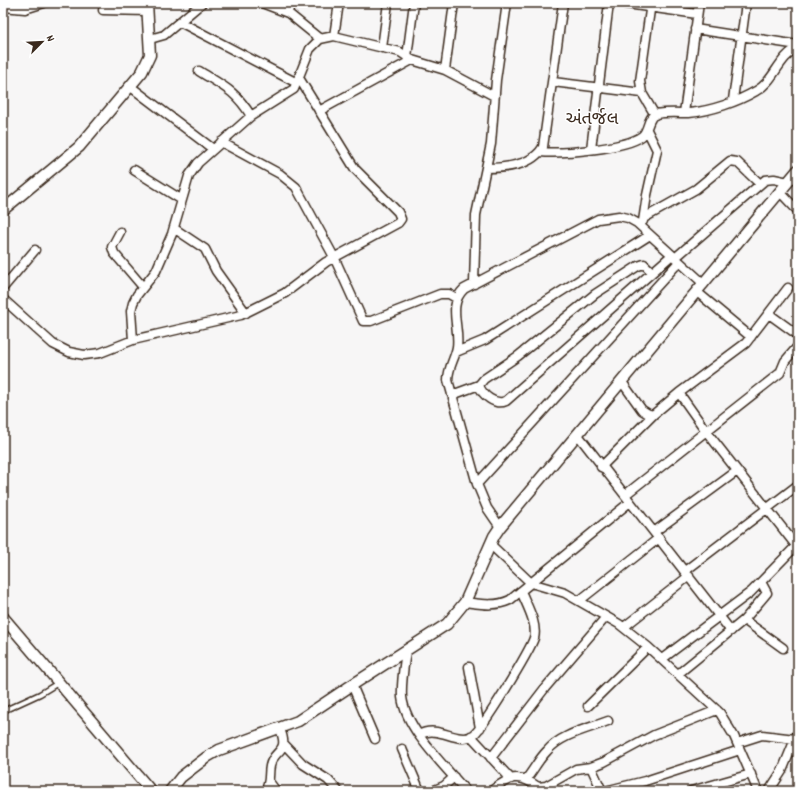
<svg xmlns="http://www.w3.org/2000/svg" width="801" height="794" font-family="Dekko,'Noto Sans Gujarati',sans-serif">
	<style>
		.lines { fill: none; stroke-linecap: round; stroke-linejoin: round }
		.service-casing { stroke: #3b2a1e; stroke-width: 7 }
		.minor-casing { stroke: #3b2a1e; stroke-width: 11 }
		.tertiary-casing { stroke: #3b2a1e; stroke-width: 13 }
		.service { stroke: #fff; stroke-width: 4 }
		.minor { stroke: #fff; stroke-width: 8 }
		.tertiary { stroke: #fff; stroke-width: 10 }
		.labels { text-anchor: middle; stroke-width: 3; stroke-linejoin: round; paint-order: stroke }
		.quarter-label { font-size: 18px; fill: #3b2a1e; stroke: #fff }
	</style>
	<rect width="100%" height="100%" fill="#f7f6f6"/>
	<filter id="ink" filterUnits="userSpaceOnUse"><feTurbulence type="fractalNoise" baseFrequency=".025" numOctaves="2"/><feDisplacementMap in="SourceGraphic" scale="8" xChannelSelector="R" yChannelSelector="G"/><feConvolveMatrix kernelMatrix="1 2 1 2 8 2 1 2 1" color-interpolation-filters="sRGB"/></filter>
	<g filter="url(#ink)">
		<g class="lines">
			<g class="service-casing">
				<path id="service" d="M3,711L40,694L58,683"/>
			</g>
			<g class="minor-casing">
				<path id="minor" d="M262,3L288,13L320,39
					M620,3L697,14
					M651,3L640,81L642,93L655,115
					M3,7L25,9L44,3
					M103,10L148,11
					M288,13L290,3
					M180,22L297,83
					M695,29L798,45
					M334,36L339,3
					M150,39L164,35L202,3
					M382,48L388,3
					M407,57L414,3
					M445,70L454,3
					M199,71C223,86 236,91 251,116
					M553,82L642,93
					M131,87L213,149
					M733,100L746,3
					M319,111L412,60
					M684,113L699,3
					M221,142L280,174L296,187L334,257L363,321H371L440,294H449L456,298
					M591,149L609,3
					M540,152C561,154 625,149 642,136C649,131 647,117 656,114C666,112 679,113 689,113C711,111 737,102 756,91C775,81 778,57 798,48
					M486,168C505,168 532,166 543,147L563,3
					M134,170L182,200
					M780,192L798,211
					M644,218L696,189L730,161L737,162L760,184
					M643,221L647,195L657,150L647,130
					M175,229L205,249L216,271L246,313
					M120,232L112,247L114,253L143,287
					M675,258L765,180L774,179L788,182
					M474,284L476,215L491,144L496,80L507,3
					M3,288L35,250
					M788,288L746,343L679,393L706,431L798,548
					M697,292L751,337
					M3,299L53,344L69,352L84,355L100,353L133,340L241,315L285,293L326,262L398,223L401,219L398,212L355,169L299,78
					M769,314L798,335
					M133,340L131,311L133,303L137,295L156,271L172,234L189,176L198,163L251,116L294,89L310,49L320,39L334,36L400,52L412,60L445,70L494,96
					M456,352L485,340L650,235
					M622,382L642,410L650,415L654,414L679,393
					M479,385C482,395 495,406 506,401L672,255
					M452,395L479,385L484,379L518,356L595,294L638,266L644,264L652,272
					M578,435L731,631
					M601,467L654,414
					M477,484L679,262
					M625,495L780,373L785,361L798,346
					M500,527L487,508L477,484L448,380C448,367 455,359 457,347C460,327 447,305 464,289L598,219L619,216L628,218L637,223L704,284
					M654,532L737,471
					M490,544L531,583L565,593L619,624L648,647L720,713L734,736L758,791
					M685,571L798,485
					M579,601L659,538
					M465,602C481,604 495,607 510,600L630,502
					M744,620L783,648
					M624,627L689,576
					M406,651C404,666 401,682 402,697C406,730 445,766 466,791
					M662,659L751,592L796,546
					M469,667L480,728
					M678,674L744,620L767,593L761,582
					M352,685L375,739
					M588,706L648,647
					M419,735C438,724 456,744 472,736C482,731 530,650 534,638C538,624 526,604 521,591
					M471,736L511,779
					M737,743L762,735L795,739
					M284,744L303,764L328,780L338,791
					M402,749L420,791
					M491,758L545,688L606,617
					M591,767L602,791
					M527,778C534,769 539,759 547,751C561,734 588,729 608,721
					M270,783L276,791
					M265,791C271,782 268,775 270,766C274,748 290,754 280,729
					M432,791L444,786L454,777
					M491,791C509,777 518,772 538,787L546,786L576,769L591,767L604,762L654,735L717,710
					M605,791L645,781L740,750
					M691,791L751,774
					M769,791L782,771L798,732"/>
			</g>
			<g class="tertiary-casing">
				<path id="tertiary" d="M3,210L79,147L142,72L150,55L147,3
					M3,617L151,791
					M170,791L181,777L207,757L219,750L298,721L349,687L447,624L465,602L494,536L500,527L798,170"/>
			</g>
			<use href="#service" class="service"/>
			<use href="#minor" class="minor"/>
			<use href="#tertiary" class="tertiary"/>
		</g>
	</g>
	<g class="labels">
		<g class="quarter-label">
			<text x="592" y="124">અંતર્જલ</text>
		</g>
	</g>
	<rect width="801" height="794" fill="none" stroke="#fff" stroke-width="16"/>
	<rect x="8" y="8" width="785" height="778" fill="none" stroke="#3b2a1e" stroke-width="1.5" filter="url(#ink)"/>
	<g transform="translate(42 42) rotate(66)" stroke="#ffffff" stroke-width="3" paint-order="stroke">
	<path d="M0-3L7 15L0 10L-7 15Z" fill="#3b2a1e"/>
	<text y="-6" font-size="11" font-weight="bold" text-anchor="middle" fill="#3b2a1e">N</text>
	</g>
</svg>
